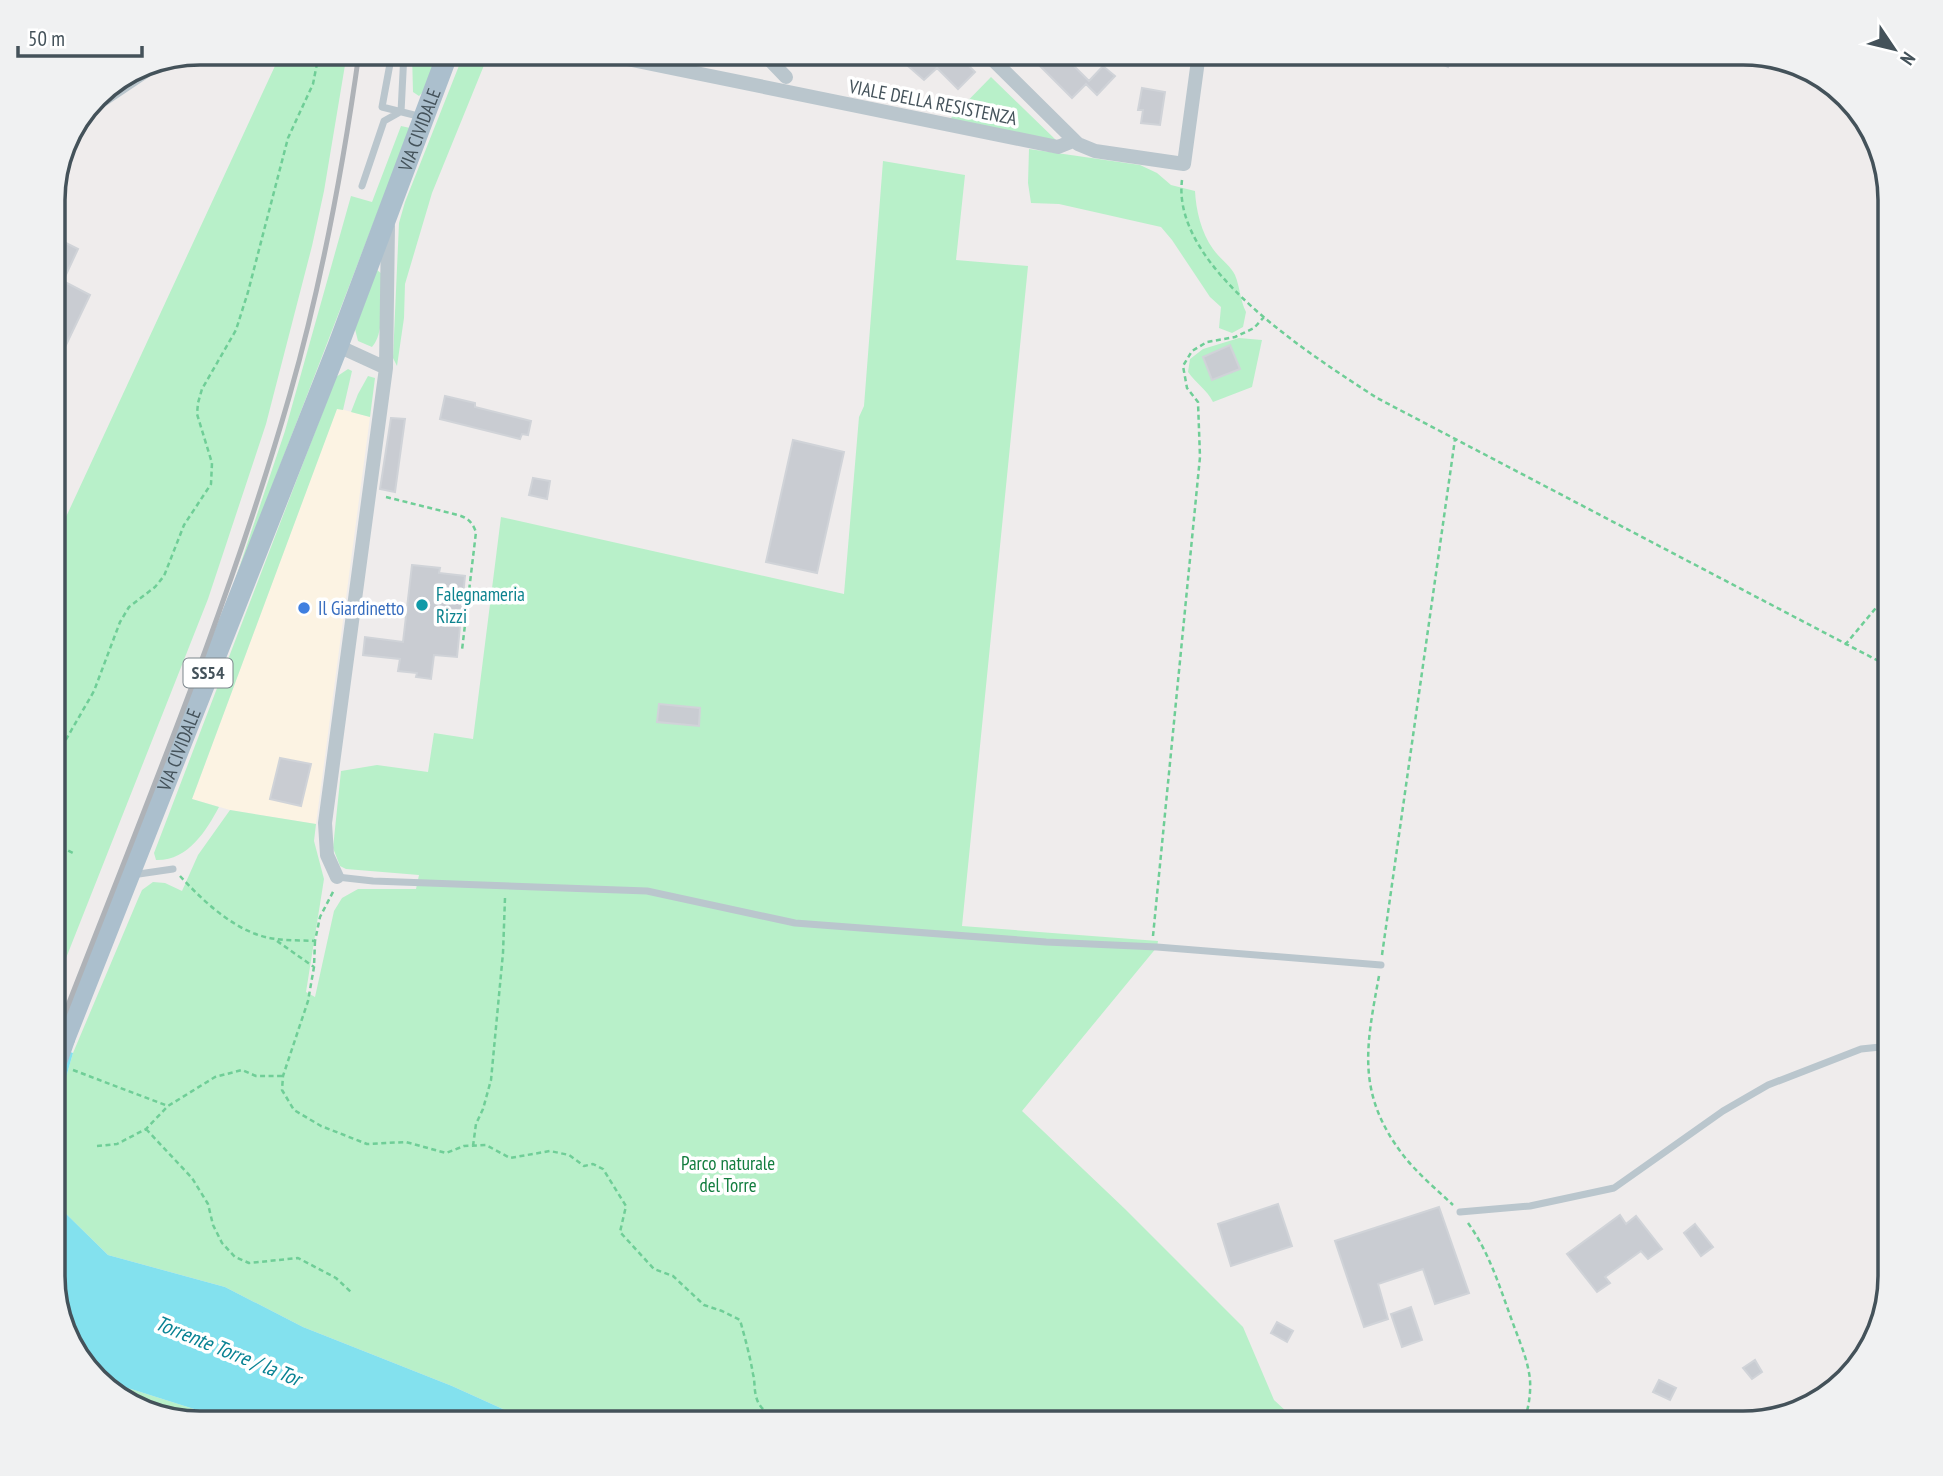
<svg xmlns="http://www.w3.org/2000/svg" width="1943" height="1476" font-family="'PT Sans Narrow',sans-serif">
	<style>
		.commercial { fill: #fcf3e3 }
		.green { fill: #b8f0c9 }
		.water { fill: #83e1ee }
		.building { fill: #c9ccd2; stroke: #d0d3d8; stroke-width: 2 }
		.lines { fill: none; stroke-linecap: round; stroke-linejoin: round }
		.path { stroke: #6fce97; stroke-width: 2.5; stroke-dasharray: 5 3.5; stroke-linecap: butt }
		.service { stroke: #bac6cd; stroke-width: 7 }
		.minor { stroke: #bac6cd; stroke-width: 14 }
		.primary { stroke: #abbfcd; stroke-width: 21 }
		.rail { stroke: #aeb2b7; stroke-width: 5 }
		.primary-bridge { stroke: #abbfcd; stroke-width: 21 }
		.culture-dot { fill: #0f9aa8; stroke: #fff; stroke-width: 2.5 }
		.shop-dot { fill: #3f7fe0; stroke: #fff; stroke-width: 2.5 }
		.labels { text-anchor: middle; stroke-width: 7; stroke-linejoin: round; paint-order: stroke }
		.shield { fill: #fff; stroke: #7c868c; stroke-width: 2 }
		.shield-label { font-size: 18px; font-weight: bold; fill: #44525a }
		.street-label { font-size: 19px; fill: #44525a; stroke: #fff }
		.culture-label { font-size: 19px; fill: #0d838f; stroke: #fff; text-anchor: start }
		.shop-label { font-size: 19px; fill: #366cbe; stroke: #fff; text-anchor: start }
		.park-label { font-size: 19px; fill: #137d3f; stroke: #fff }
		.water-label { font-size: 21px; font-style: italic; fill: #088293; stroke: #fff }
		.rim { fill: none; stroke: #44525a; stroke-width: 3.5 }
	</style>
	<rect width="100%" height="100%" fill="#efecec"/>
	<path class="commercial" d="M337,408L370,417L316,824L230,810L192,799Z"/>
	<path class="green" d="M281,53H347L324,191L312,246L266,424L208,599L53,991V545Z
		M412,53H439L423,92L419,96L413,92Z
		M464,53H489L432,193L405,284L404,318L397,366L393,358L399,223L405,202Z
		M559,53H612L608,63Z
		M991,77L1057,141L950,119Z
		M401,126L410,128L229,598L285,431L351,196L372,202Z
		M1029,149L1140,165L1157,173L1171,185L1195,191C1196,210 1201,232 1213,249C1219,258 1230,265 1235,275C1240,287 1240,300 1246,312L1243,327L1232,333L1219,328L1221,307L1210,297L1172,240L1161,227L1059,204L1031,203L1028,183Z
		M883,161L965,175L956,260L1028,266L962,926L1158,941L1157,947L1022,1111L1125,1209L1243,1327L1274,1400L1299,1423H534L452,1386L303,1327L225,1287L108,1255L53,1201V1123L73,1053L138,899L142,890L153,882L165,883L182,891L198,855L230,810L316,824L314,841L324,879L306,992L315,997L334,911L342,898L358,889H416L419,875L346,869L340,866L333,848L341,771L377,765L428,772L434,733L473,739L501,517L844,594L859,417L864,406Z
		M377,270L382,274C382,292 385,334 372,347L358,341L355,329Z
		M1239,338L1262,340L1252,387L1213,402C1207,390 1196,383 1188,372L1190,359L1203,349Z
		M348,369L352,371L343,410L337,409L192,799L219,807C206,831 188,861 156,860L154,853L336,377Z
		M368,376L375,378L370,417L351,412L358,394Z
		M101,1382L131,1389L238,1423H199L110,1393Z"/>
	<path class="water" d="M53,1046L73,1053L53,1123Z
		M53,1201L108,1255L225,1287L303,1327L452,1386L534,1423H238L131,1389L101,1382L68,1342L53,1286Z"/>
	<path class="building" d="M892,52H955L975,72L958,89L937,68L924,80Z
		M1026,52H1060L1089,81L1103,66L1115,76L1097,95L1086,84L1072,98Z
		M1415,52H1455L1448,67Z
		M1142,88L1165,92L1160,125L1141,123L1143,110H1138Z
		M58,239L78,249L63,281L90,295L53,372V250Z
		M1230,345L1240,369L1212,380L1203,357Z
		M445,396L475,403V407L531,421L528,435L522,434L520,439L440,419Z
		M391,418L405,419L395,492L380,489Z
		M793,440L844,452L817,573L766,562Z
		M533,478L550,481L547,499L529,495Z
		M412,565L440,568L439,573L465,576L457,657L434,655L431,679L416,677L417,673L398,671L400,659L363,655L365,637L403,642Z
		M659,704L700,708L699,726L657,722Z
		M280,758L311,764L301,806L270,799Z
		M1278,1204L1292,1246L1231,1266L1218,1224Z
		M1439,1207L1469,1293L1435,1304L1423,1269L1378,1284L1388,1319L1364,1327L1335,1241Z
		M1620,1215L1626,1224L1636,1216L1662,1249L1648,1259L1641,1251L1605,1277L1610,1283L1597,1292L1567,1254Z
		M1695,1224L1713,1247L1701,1256L1684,1233Z
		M1411,1307L1422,1340L1402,1347L1391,1314Z
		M1277,1322L1293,1331L1287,1342L1271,1333Z
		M1755,1360L1762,1372L1752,1379L1743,1368Z
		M1659,1380L1676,1388L1670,1400L1653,1392Z"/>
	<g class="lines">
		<path class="path" d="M1182,180C1171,268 1313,356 1377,398L1890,667
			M386,497L458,515C468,518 472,522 476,532L462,650
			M1890,503L1885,518L1890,539
			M1845,645L1890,591
			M53,762L94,691L120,622L129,607L155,587L164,576L184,525L211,484L212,463L197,414L198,403L202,389L236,330L248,292L288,138L313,84L319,53
			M53,843L73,853
			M180,876C205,903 239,935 276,939C289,941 303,940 315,941L320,917L334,890
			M1153,936L1200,457L1198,402L1187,388L1183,366L1192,351L1207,342L1235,337L1254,328L1264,317
			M277,941L314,967
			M315,941L314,967L308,1001L283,1076L282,1090L294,1110L321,1126L367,1144L406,1142L446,1153L464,1146L486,1145L510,1158L550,1151L569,1155L584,1166L593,1164L603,1169L626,1206L620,1232L654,1269L673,1276L704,1305L722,1311L740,1320C745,1338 750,1356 753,1374C755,1381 754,1389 756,1396C761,1419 788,1420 807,1417L819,1423
			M1382,955L1455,439
			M1379,976C1366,1047 1356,1093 1403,1155C1417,1173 1436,1189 1453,1205
			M73,1070L168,1106
			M146,1129L192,1178L208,1204L213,1225L222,1243L235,1257L249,1263L298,1258L336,1278L352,1293
			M97,1146L117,1144L146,1129L168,1106L215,1077L242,1070L256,1076H283
			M473,1146L476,1124L483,1109L491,1080L503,953L505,898
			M1468,1223C1489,1252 1499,1285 1511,1318C1518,1338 1528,1359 1530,1380C1531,1395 1528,1409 1524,1423"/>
		<path class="service" d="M392,53L382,107L422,117
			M401,112L404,53
			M362,186L384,121L400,112
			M132,875L173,869
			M337,877L373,881L647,891L795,923L1046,942L1157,947L1381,965
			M1460,1212L1530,1206L1614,1188L1723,1111L1768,1085L1861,1049L1890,1046"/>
		<path class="minor" d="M629,53L627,59L1058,147L1073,141
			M763,53L786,77
			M986,53L1078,144L1095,151L1184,164L1199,53
			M86,111L162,60
			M338,346L386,368
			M337,877L327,855L325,823L386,368L388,226"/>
		<path class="primary" id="s1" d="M65,1038L338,346L448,53"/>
		<path class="rail" d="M53,1044C135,831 227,614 290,394C322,282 343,168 359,53"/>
		<path class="primary-bridge" d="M53,1072L65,1038"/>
	</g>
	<circle class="culture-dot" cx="422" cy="605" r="7"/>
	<circle class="shop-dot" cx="304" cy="608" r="7"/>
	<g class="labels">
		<rect class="shield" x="183.5" y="658.5" width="49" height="29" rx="5"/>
		<g class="shield-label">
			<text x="208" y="679">SS54</text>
		</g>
		<g class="street-label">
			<text transform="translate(933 102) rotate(11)" y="7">VIALE DELLA RESISTENZA</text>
			<text dy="7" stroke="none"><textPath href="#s1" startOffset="975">VIA CIVIDALE</textPath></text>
			<text dy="7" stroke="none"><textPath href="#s1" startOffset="310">VIA CIVIDALE</textPath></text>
		</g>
		<g class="culture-label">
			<text x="436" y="601">Falegnameria<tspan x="436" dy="22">Rizzi</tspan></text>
		</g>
		<g class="shop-label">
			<text x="318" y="615">Il Giardinetto</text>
		</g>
		<g class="park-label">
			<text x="728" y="1170">Parco naturale<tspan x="728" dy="22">del Torre</tspan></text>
		</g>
		<g class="water-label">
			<text transform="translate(228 1351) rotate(22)" y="7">Torrente Torre / la Tor</text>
		</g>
	</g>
	<path d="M0 0H1943V1476H0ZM200 65H1743A135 135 0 0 1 1878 200V1276A135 135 0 0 1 1743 1411H200A135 135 0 0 1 65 1276V200A135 135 0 0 1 200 65Z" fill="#f0f1f2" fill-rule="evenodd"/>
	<path class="rim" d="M200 65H1743A135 135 0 0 1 1878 200V1276A135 135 0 0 1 1743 1411H200A135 135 0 0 1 65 1276V200A135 135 0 0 1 200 65Z"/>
	<g transform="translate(1894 49) rotate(125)" stroke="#ffffff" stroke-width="5" paint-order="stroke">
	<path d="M0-5L12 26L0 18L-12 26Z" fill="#44525a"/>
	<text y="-10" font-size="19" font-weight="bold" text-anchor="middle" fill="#44525a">N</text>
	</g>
	<path d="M18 46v10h124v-10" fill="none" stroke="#44525a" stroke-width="3.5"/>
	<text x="28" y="46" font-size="21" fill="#44525a" stroke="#ffffff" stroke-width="5" paint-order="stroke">50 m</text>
</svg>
